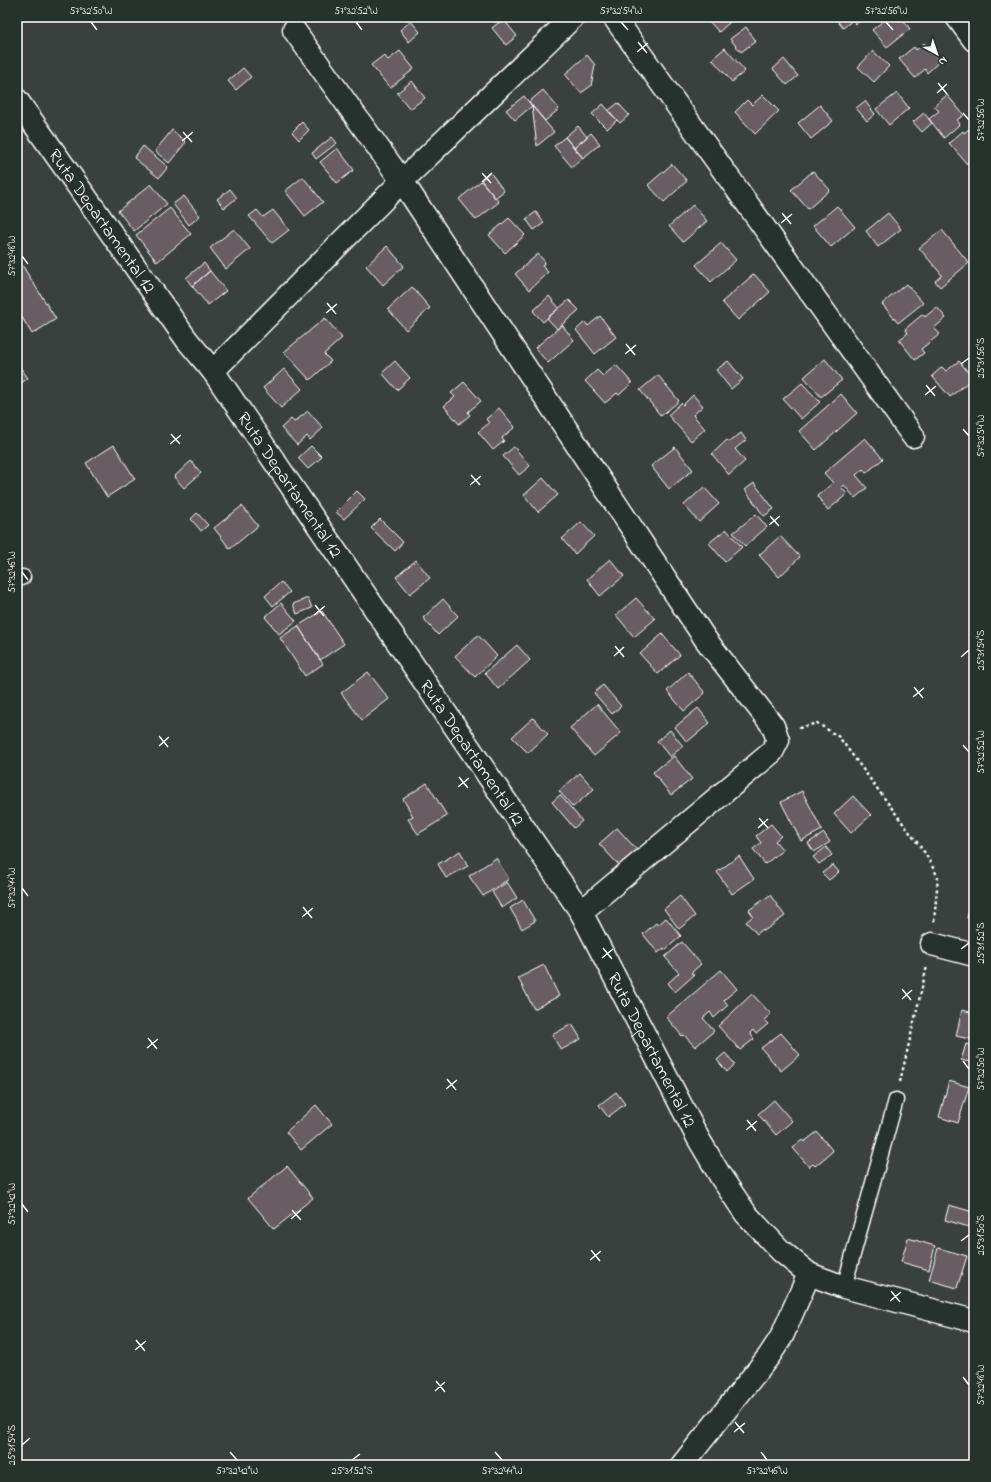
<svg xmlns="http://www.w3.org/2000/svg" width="991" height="1482" font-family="'Indie Flower',sans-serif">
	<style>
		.building { fill: #675d62; stroke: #fff }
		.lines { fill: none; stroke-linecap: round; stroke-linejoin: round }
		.lane-casing { stroke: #fff; stroke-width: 17 }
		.street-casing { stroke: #fff; stroke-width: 25 }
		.secondary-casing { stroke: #fff; stroke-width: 25 }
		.path { stroke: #fff; stroke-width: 2.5; stroke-dasharray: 3 3; stroke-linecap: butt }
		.lane { stroke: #26332d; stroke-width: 14 }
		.street { stroke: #26332d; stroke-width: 22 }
		.secondary { stroke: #26332d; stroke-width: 22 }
		.ticks { fill: none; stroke: #fff; stroke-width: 1.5 }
		.labels { text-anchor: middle; stroke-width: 4; stroke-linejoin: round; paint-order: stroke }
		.street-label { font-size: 18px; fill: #fff; stroke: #26332d }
		.neatline { fill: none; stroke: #fff; stroke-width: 1.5 }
		.ticks-label { font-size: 10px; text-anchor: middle; fill: #fff }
	</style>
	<rect width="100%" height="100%" fill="#3a403d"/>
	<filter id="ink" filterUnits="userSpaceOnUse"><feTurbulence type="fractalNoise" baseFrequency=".025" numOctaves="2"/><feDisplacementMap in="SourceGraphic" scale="8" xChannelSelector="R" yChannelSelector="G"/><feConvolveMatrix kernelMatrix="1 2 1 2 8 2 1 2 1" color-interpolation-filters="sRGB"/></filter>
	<g filter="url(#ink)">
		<path class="building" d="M494,17H506L499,23Z
			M705,17H725L730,22L719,32Z
			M834,17H850L853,20L843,28Z
			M850,17H865L856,24Z
			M888,17H901L910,29L887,47L872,30Z
			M503,19L517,36L506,45L492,28Z
			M411,21L420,32L409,42L400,30Z
			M746,27L756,41L741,52L730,39Z
			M924,43L940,61L927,73L925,69L915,78L899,59L914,47L916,50Z
			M725,48L745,71L732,82L712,59Z
			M400,51L414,69L390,88L371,65L384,55L388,60Z
			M873,51L889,66L874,82L858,67Z
			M587,55L595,65L591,86L581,93L565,74Z
			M784,59L798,76L787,85L773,69Z
			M243,68L251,77L236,90L228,81Z
			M412,81L425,98L410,109L397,93Z
			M543,90L559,109L545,121L529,102Z
			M897,93L909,108L889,125L876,109Z
			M763,95L779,111L755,134L735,112L747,100L752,105Z
			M947,95L964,115L957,120L960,124L944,138L929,119L939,111L934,106Z
			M524,96L532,106L515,120L506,110Z
			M865,101L875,114L867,121L856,108Z
			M618,103L629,115L620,123L608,111Z
			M603,104L617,120L607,129L592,114Z
			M820,105L833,121L811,139L798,123Z
			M532,106L554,132L537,146Z
			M924,113L932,123L922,132L913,122Z
			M302,122L309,130L299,140L292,132Z
			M578,126L587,137L574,148L565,137Z
			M973,126L974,159L967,164L949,143L963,131L964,133Z
			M172,130L186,142L169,163L155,151Z
			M591,133L600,144L583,158L574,148Z
			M332,137L337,143L316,159L312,153Z
			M565,137L583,158L572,167L554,146Z
			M143,146L168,167L159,178L134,158Z
			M337,148L354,170L337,183L320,162Z
			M672,164L687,181L664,202L648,185Z
			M813,171L830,190L808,209L791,190Z
			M490,172L504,191L495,198L481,180Z
			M303,177L323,202L305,216L285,191Z
			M481,181L499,202L476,220L459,199Z
			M151,184L167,204L134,231L118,211Z
			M230,189L237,198L224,208L217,199Z
			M184,196L200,216L189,225L173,204Z
			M693,205L707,221L683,242L669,226Z
			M837,206L855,227L831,247L813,226Z
			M170,208L191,234L157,262L136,235Z
			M257,210L263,217L273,210L289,230L272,243L249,216Z
			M536,212L544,223L534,230L526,219Z
			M888,213L901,229L878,247L866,231Z
			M509,218L525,235L505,253L489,235Z
			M234,229L250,249L226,269L210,248Z
			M942,230L969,263L940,287L935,281L942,275L919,248Z
			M721,243L736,260L711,282L696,265Z
			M387,246L404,266L383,285L366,266Z
			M538,254L545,262L542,266L548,272L529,290L515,274Z
			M17,257L56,319L32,334L17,309Z
			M204,263L210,271L192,286L186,278Z
			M210,271L226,291L208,305L192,286Z
			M754,274L770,292L738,320L722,302Z
			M906,284L923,303L898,323L882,304Z
			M412,287L430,308L406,330L388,309Z
			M549,296L559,308L543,322L533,311Z
			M569,300L579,310L557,329L547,318Z
			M937,307L946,318L934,328L940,334L921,349L924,353L915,360L899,340L908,333L905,329L923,314L925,317Z
			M600,316L616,337L595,354L576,330L585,322L588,326Z
			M325,318L342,338L324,354L331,361L310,380L284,352Z
			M562,325L574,340L548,363L535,348Z
			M825,359L842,380L821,397L804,377Z
			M395,361L410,378L397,390L382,373Z
			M728,361L743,379L731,389L716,370Z
			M959,361L973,378L950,397L932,376L942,367L946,371Z
			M17,363L28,378L17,386Z
			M616,365L632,383L619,395L617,393L605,403L585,381L597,370L603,376Z
			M284,369L302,389L281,408L263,388Z
			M658,375L679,401L661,416L640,390Z
			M464,382L481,401L468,412L470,415L459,424L444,406L455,397L451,393Z
			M802,383L820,402L801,419L783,399Z
			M841,394L857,413L816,450L799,431Z
			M693,395L703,406L693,415L705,429L691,441L668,415L681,403L683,405Z
			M499,408L515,427L502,438L504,441L493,450L478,432L489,423L486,419Z
			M308,411L323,428L310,440L307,436L297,445L281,428L291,419L294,422Z
			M741,433L746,440L735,449L745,461L729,475L712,454L727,440L729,442Z
			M865,438L883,459L866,473L863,469L856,475L867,488L855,498L844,485L841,487L847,494L828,510L817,496L833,483L824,473Z
			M114,445L135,479L107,497L86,463Z
			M311,446L322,457L308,469L298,458Z
			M514,447L530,466L519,475L503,456Z
			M675,447L693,470L669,489L651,466Z
			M191,461L201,473L184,488L174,477Z
			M543,478L558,495L538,512L524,495Z
			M754,483L774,509L764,516L745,490Z
			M704,487L719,504L699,522L684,505Z
			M357,491L365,499L344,519L336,512Z
			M242,506L258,526L230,549L214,528Z
			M197,513L208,525L201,531L191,519Z
			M756,514L767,527L745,546L733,533Z
			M380,519L403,542L395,551L371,528Z
			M581,522L594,536L575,554L562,539Z
			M726,529L742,547L725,562L709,543Z
			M780,536L800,557L779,577L759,555Z
			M610,559L624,576L600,596L587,579Z
			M416,560L430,578L410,594L396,577Z
			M281,582L290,592L273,606L265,596Z
			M308,598L312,608L297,614L293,604Z
			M636,598L655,619L634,637L616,615Z
			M443,599L458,616L438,635L423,618Z
			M281,603L296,621L279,634L265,617Z
			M322,611L344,644L320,660L298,626Z
			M298,626L323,664L305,676L280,638Z
			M662,634L680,655L658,674L640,654Z
			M478,635L497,656L475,677L455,656Z
			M517,645L530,660L498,689L485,673Z
			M368,672L389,699L362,720L341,693Z
			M688,672L705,693L684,711L667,691Z
			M603,685L621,706L612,714L594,693Z
			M597,704L621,733L594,756L570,728Z
			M698,708L710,723L687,742L675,727Z
			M533,718L548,734L528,753L512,737Z
			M670,730L683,746L670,757L657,741Z
			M674,756L692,779L671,795L653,772Z
			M580,773L594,789L573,807L559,791Z
			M427,783L447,816L418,834L408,819L413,816L403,799Z
			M802,791L822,830L801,841L781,802Z
			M560,795L582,821L574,828L552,802Z
			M853,796L871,815L851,833L834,814Z
			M771,824L781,836L775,841L783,850L765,864L753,849L761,843L756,836Z
			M617,828L637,850L619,865L599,844Z
			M824,833L830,842L814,852L808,843Z
			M826,847L832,855L819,864L813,857Z
			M460,851L468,866L446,878L438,864Z
			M739,856L754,879L732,894L717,872Z
			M496,858L509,879L483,896L469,876Z
			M833,865L839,872L829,880L822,873Z
			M507,882L517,898L502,908L492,892Z
			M973,889H974V919L967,918Z
			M770,895L785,916L764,931L763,929L757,934L746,922L753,916L749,910Z
			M680,896L695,916L679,929L664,909Z
			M523,900L535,921L522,929L510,908Z
			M666,918L681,936L665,950L664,948L658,953L643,934L656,923L658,925Z
			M682,942L701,964L691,973L694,975L675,992L668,983L679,973L665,957Z
			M544,965L559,996L534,1009L518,978Z
			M721,970L737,989L724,1000L728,1005L714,1018L710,1012L703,1018L714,1031L695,1047L684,1035L682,1036L666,1017Z
			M752,994L771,1014L764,1020L768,1024L756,1034L753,1030L750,1033L754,1039L740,1050L718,1026Z
			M962,1010L974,1013V1040L956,1036Z
			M572,1024L581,1039L561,1050L552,1035Z
			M781,1033L800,1055L781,1071L761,1048Z
			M966,1044L974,1046V1063L961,1060Z
			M725,1053L735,1064L727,1072L717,1060Z
			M949,1081L969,1087L958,1123L939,1117Z
			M616,1092L625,1104L608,1117L599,1105Z
			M774,1100L792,1121L776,1135L758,1114Z
			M316,1105L332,1124L301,1150L286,1132Z
			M817,1132L833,1151L815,1166L813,1164L809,1167L793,1148L802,1140L804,1142Z
			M287,1166L313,1198L274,1229L248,1198Z
			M949,1205L973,1212L969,1227L945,1220Z
			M908,1238L935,1246L929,1270L901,1262Z
			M938,1248L967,1256L957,1288L929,1280Z"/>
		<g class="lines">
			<g class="lane-casing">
				<path id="lane" d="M17,580L23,577
					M844,1287L896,1100"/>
			</g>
			<g class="street-casing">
				<path id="street" d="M614,17L913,436
					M957,17L974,40
					M294,30L402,181L706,640L773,726L778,740L772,752L581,912
					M213,371L402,181L573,17
					M932,944L974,955
					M682,1465L769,1356L782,1336L809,1274"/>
			</g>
			<g class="secondary-casing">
				<g id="secondary">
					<path id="s1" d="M17,100L187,340L213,371L581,912L698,1138L721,1177L746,1214L781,1251L809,1274L844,1287L974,1321"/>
				</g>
			</g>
			<path class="path" d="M799,728L817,723L839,737L925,853L938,877L934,922
				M900,1082L927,966"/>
			<use href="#lane" class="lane"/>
			<use href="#street" class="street"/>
			<use href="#secondary" class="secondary"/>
		</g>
	</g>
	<path class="ticks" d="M91,22L97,30M356,22L362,30M621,22L628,30M886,22L893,30M638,42L647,53M637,52L648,43M938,83L947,94M937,93L947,84M963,113L969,120M183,132L192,142M182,141L193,132M482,173L491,183M482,182L492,173M782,213L791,224M781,223L792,214M22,256L28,264M327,303L336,314M326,313L337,304M626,344L635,355M625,354L636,345M961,364L969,358M926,385L935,396M925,395L936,386M963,429L969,436M171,434L180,444M170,444L181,435M471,475L480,485M470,485L481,476M770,516L779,526M769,525L780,516M22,572L28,580M315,605L324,616M314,615L325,606M615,646L624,657M614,656L624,647M961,657L969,650M914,687L923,698M913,697L924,688M159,736L168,747M963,745L969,752M159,746L169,737M459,777L468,788M458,787L469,778M759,818L768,828M758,828L768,819M22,888L28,896M303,907L312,918M302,917L313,908M603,948L612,959M961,949L969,943M602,958L613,949M902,989L911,1000M902,999L912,990M148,1038L157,1049M147,1048L158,1039M963,1061L969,1069M447,1079L456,1090M446,1089L457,1080M747,1120L756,1131M746,1130L757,1121M22,1204L28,1212M292,1210L301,1220M291,1219L301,1210M961,1241L969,1235M591,1250L600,1261M590,1260L601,1251M891,1291L900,1302M890,1301L901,1292M136,1340L145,1351M135,1350L146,1341M963,1377L969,1385M436,1381L445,1392M435,1391L445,1382M735,1422L744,1433M734,1432L745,1423M22,1445L30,1438M230,1452L237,1460M495,1452L502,1460M761,1452L767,1460M352,1460L360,1454"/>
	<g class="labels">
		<g class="street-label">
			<text dy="6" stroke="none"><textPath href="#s1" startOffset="148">Ruta Departamental 12</textPath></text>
			<text dy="6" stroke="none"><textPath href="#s1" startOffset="472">Ruta Departamental 12</textPath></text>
			<text dy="6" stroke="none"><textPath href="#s1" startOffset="796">Ruta Departamental 12</textPath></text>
			<text dy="6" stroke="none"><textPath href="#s1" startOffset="1144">Ruta Departamental 12</textPath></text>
		</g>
	</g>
	<rect width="991" height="1482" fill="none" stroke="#26332d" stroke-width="44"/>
	<g transform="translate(937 54) rotate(140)" stroke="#26332d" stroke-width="3" paint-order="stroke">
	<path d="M0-3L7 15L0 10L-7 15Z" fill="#ffffff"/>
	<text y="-6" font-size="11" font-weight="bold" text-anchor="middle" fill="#ffffff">N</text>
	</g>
	<rect x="22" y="22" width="947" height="1438" class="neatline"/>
	<g class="ticks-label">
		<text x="91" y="14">57°32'50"W</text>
		<text x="356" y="14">57°32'52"W</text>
		<text x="621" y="14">57°32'54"W</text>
		<text x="886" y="14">57°32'56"W</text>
		<text transform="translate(980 120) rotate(-90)" y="4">57°32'56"W</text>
		<text transform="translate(11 256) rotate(-90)" y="4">57°32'48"W</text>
		<text transform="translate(980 358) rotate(-90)" y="4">25°31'56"S</text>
		<text transform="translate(980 436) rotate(-90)" y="4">57°32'54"W</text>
		<text transform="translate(11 572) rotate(-90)" y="4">57°32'46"W</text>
		<text transform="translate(980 650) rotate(-90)" y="4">25°31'54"S</text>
		<text transform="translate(980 752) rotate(-90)" y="4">57°32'52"W</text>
		<text transform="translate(11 888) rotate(-90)" y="4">57°32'44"W</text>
		<text transform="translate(980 943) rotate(-90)" y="4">25°31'52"S</text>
		<text transform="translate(980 1069) rotate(-90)" y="4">57°32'50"W</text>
		<text transform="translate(11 1204) rotate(-90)" y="4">57°32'42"W</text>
		<text transform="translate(980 1235) rotate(-90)" y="4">25°31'50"S</text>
		<text transform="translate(980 1385) rotate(-90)" y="4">57°32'48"W</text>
		<text transform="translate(11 1445) rotate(-90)" y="4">25°31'54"S</text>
		<text x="237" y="1474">57°32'42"W</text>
		<text x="352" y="1474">25°31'52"S</text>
		<text x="502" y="1474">57°32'44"W</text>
		<text x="767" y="1474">57°32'46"W</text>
	</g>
</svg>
